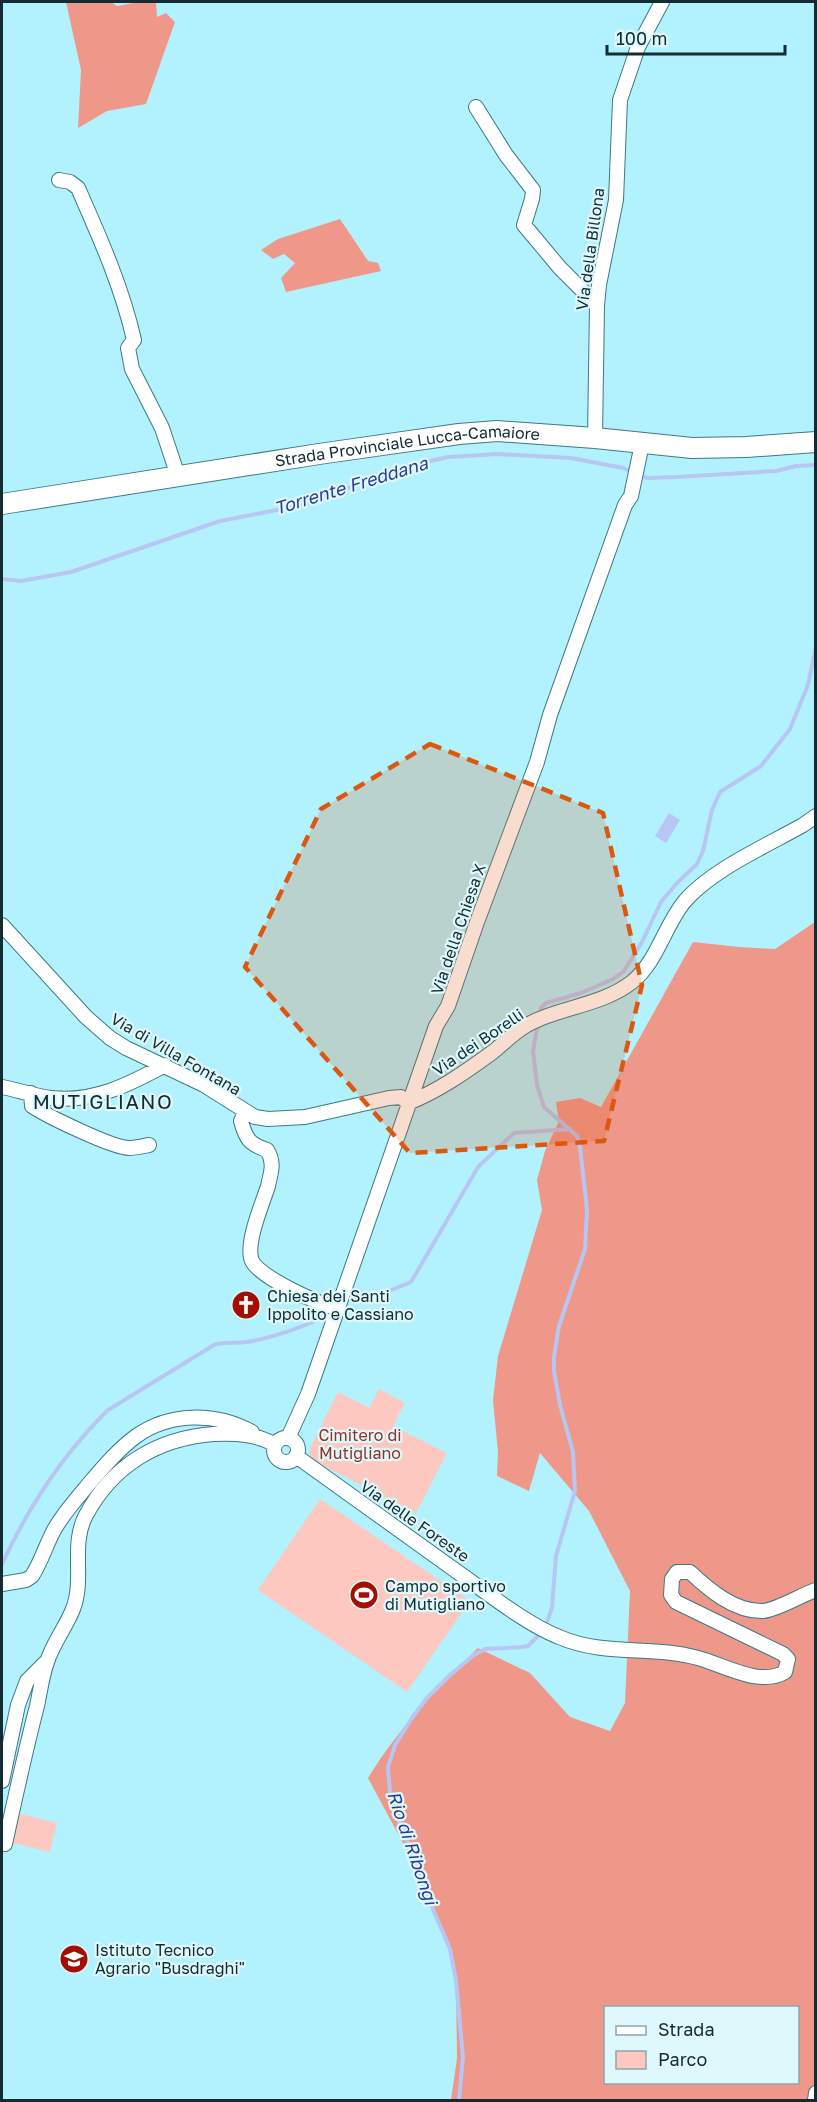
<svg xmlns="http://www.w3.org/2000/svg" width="817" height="2102" font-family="'Golos Text',sans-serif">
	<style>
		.green { fill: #fdc8bf }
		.forest { fill: #ef9889; fill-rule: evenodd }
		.water { fill: #b7c6f2 }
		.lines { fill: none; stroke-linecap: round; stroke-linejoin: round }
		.stream { stroke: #b7c6f2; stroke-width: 4 }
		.minor-casing { stroke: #3c7a85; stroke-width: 16 }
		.secondary-casing { stroke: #3c7a85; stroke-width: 22 }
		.minor { stroke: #fff; stroke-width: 14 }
		.secondary { stroke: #fff; stroke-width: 20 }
		.marked { fill: #dd570e; fill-opacity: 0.2; stroke: #dd570e; stroke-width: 4.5; stroke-dasharray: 12 8; stroke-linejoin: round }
		.labels { text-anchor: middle; stroke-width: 4.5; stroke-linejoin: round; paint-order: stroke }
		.street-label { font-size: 16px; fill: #122c31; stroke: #dff8fc }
		.poi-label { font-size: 16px; fill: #122c31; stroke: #dff8fc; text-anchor: start }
		.park-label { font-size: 16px; fill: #953024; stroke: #dff8fc }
		.water-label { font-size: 18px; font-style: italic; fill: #2b3c8f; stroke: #dff8fc }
		.quarter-label { font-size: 20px; letter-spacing: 1.5px; fill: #122c31; stroke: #dff8fc }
	</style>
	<rect width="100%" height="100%" fill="#b2f2fe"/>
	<path class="green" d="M379,1389L405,1403L393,1426L447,1453L416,1513L316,1462L310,1455V1448L338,1392L369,1408Z
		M320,1499L470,1601L407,1692L258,1590Z
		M17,1813L57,1823L50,1852L9,1842Z"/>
	<path class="forest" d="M66,2H111L117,6L139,2H156L157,17L166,13L175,22L146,104L107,111L78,128L81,70Z
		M340,219L368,261L378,263L381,271L286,292L281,278L295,263L284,254L273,259L261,250L278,239Z
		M815,922V2100H451L457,2058L456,1982L450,1949L412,1860L368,1778C398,1729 437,1688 478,1648L530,1673L570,1717L610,1731L625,1703L630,1591L589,1511L540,1453L529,1491L497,1476L498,1452L493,1400L498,1356L542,1210L537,1180L545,1151L559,1121L556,1102L580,1098L601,1107L693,942L739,947L775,949ZM606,2008H798V2082H606Z"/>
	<path class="water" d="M669,813L680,820L666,843L655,836Z"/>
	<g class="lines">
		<path class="stream" d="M2,579L21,581L71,572L220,521L303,505L404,467L448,457L498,454L571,458L623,468L647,478L677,477L776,471L796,466L816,465
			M539,1016L541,1008L546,1003L581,993L613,979L624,971L642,942L661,902L677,883L697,864L703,851L712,810L720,792L761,766L790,729L808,685L816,646
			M538,1023L533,1051L537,1085L544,1107L577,1136L580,1147L587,1210L585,1249L559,1326L554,1357V1371L560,1405L573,1452L575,1491L556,1556L552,1607L546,1626
			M364,1301L411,1282L478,1167L514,1133L570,1129
			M2,1564C28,1508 63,1454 108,1410L214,1345C225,1341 236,1344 247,1342C276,1337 303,1327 329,1315
			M459,2100L463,2057L456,1980L450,1949L417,1872L414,1852L403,1835L390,1793L388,1767L395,1745L412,1718L427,1698L450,1675L474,1655L485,1649L523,1647L528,1646L537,1637"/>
		<g class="minor-casing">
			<path id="minor" d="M476,107L506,155L533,190L532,199L524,225L560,268L597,305
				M59,180L70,182L78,188C100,238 122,287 134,340L128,348L132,369L162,428L178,476
				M595,438L597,305L599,285L616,200L620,100L638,47L662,2
				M2,925L86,1017L110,1038L126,1048L204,1085L255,1117L268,1119L305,1117L389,1098L401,1097L408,1103C438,1091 464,1073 490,1054C501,1046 511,1035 522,1028C555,1007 600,1007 632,982C657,962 664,927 684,902C711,870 766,846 803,825L816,816
				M2,1087C18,1090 35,1096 51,1098C93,1103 130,1084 165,1065
				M31,1093L32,1106C47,1116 113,1148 129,1148C136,1148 143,1146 149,1145
				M245,1112L241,1121C246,1139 249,1144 267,1150C275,1163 271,1172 268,1186C262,1205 247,1239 251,1258C254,1276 320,1304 338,1309
				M288,1438L308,1394L436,1026L448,1006L477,922L537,762L550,715L625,505L631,496L642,444
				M274 1450a12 12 0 1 1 24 0a12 12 0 1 1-24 0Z
				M296,1456C350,1495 405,1534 459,1573C489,1594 526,1624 559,1637C606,1657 652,1645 698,1658C724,1665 760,1687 785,1672L788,1659L783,1654L676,1602L671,1595L672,1579L677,1572H690C709,1590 735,1612 763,1611C777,1610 801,1595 816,1590
				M2,1584L26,1580L32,1576C41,1562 46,1545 54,1530C64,1512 79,1496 93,1479C106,1464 119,1449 135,1437C169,1412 215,1412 252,1432
				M2,1781L18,1705L27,1681L46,1662
				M5,1844C15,1798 25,1752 37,1706C40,1692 42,1676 47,1662C53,1643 66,1627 73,1609C85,1578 70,1545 86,1515C113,1465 158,1438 214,1434C236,1433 257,1434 275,1445
				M815,2100L816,2093"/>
		</g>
		<g class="secondary-casing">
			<g id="secondary">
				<path id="s1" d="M2,504L319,454L459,434L497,431L595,438L692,448L746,447L816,442"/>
			</g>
		</g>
		<use href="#minor" class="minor"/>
		<use href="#secondary" class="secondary"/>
	</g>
	<path class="marked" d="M430,744L603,813L642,985L604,1141L410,1153L245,967L321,809Z"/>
	<defs>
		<g id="church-disc" transform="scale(1.5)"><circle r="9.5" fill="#a40f04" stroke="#dff8fc"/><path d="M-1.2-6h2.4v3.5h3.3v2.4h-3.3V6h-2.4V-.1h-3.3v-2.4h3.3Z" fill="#fff"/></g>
		<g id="stadium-disc" transform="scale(1.5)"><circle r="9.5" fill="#a40f04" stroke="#dff8fc"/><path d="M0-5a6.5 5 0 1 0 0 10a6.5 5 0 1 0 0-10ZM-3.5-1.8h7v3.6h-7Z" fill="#fff"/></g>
		<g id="school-disc" transform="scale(1.5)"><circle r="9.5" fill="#a40f04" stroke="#dff8fc"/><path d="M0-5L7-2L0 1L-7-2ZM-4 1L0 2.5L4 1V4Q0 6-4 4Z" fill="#fff"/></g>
	</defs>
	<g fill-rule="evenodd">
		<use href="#church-disc" x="246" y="1305"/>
		<use href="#stadium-disc" x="364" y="1595"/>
		<use href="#school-disc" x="74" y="1959"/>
	</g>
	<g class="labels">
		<g class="street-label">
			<text transform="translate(590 249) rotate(-82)" y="6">Via della Billona</text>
			<text dy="6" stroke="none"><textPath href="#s1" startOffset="410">Strada Provinciale Lucca-Camaiore</textPath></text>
			<text transform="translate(458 929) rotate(-71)" y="6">Via della Chiesa X</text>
			<text transform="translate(478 1042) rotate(-34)" y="6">Via dei Borelli</text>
			<text transform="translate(176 1054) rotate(30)" y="6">Via di Villa Fontana</text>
			<text transform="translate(415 1521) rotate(35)" y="6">Via delle Foreste</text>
		</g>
		<g class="poi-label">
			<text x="267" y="1302">Chiesa dei Santi<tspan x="267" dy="18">Ippolito e Cassiano</tspan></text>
			<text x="385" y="1592">Campo sportivo<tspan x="385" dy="18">di Mutigliano</tspan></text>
			<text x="95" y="1956">Istituto Tecnico<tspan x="95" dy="18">Agrario "Busdraghi"</tspan></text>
		</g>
		<g class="park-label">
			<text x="360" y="1441">Cimitero di<tspan x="360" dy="18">Mutigliano</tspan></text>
		</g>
		<g class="water-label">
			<text transform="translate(351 486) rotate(-17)" y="6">Torrente Freddana</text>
			<text transform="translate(412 1848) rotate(71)" y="6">Rio di Ribongi</text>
		</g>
		<g class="quarter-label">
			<text x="103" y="1109">MUTIGLIANO</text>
		</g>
	</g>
	<rect width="817" height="2102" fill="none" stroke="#122c31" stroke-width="6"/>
	<rect x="604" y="2006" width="195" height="78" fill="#dff8fc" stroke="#8da6ab" stroke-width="1.5"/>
	<rect x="616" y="2026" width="30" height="9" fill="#ffffff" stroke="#8da6ab" stroke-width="1.5"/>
	<text x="658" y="2036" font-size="18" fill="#122c31">Strada</text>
	<rect x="616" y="2051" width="30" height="18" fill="#fdc8bf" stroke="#8da6ab" stroke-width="1.5"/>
	<text x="658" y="2066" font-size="18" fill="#122c31">Parco</text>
	<path d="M607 45v9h178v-9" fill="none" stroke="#122c31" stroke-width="3"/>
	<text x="616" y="45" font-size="18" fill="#122c31" stroke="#dff8fc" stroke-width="4.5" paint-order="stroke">100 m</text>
</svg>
